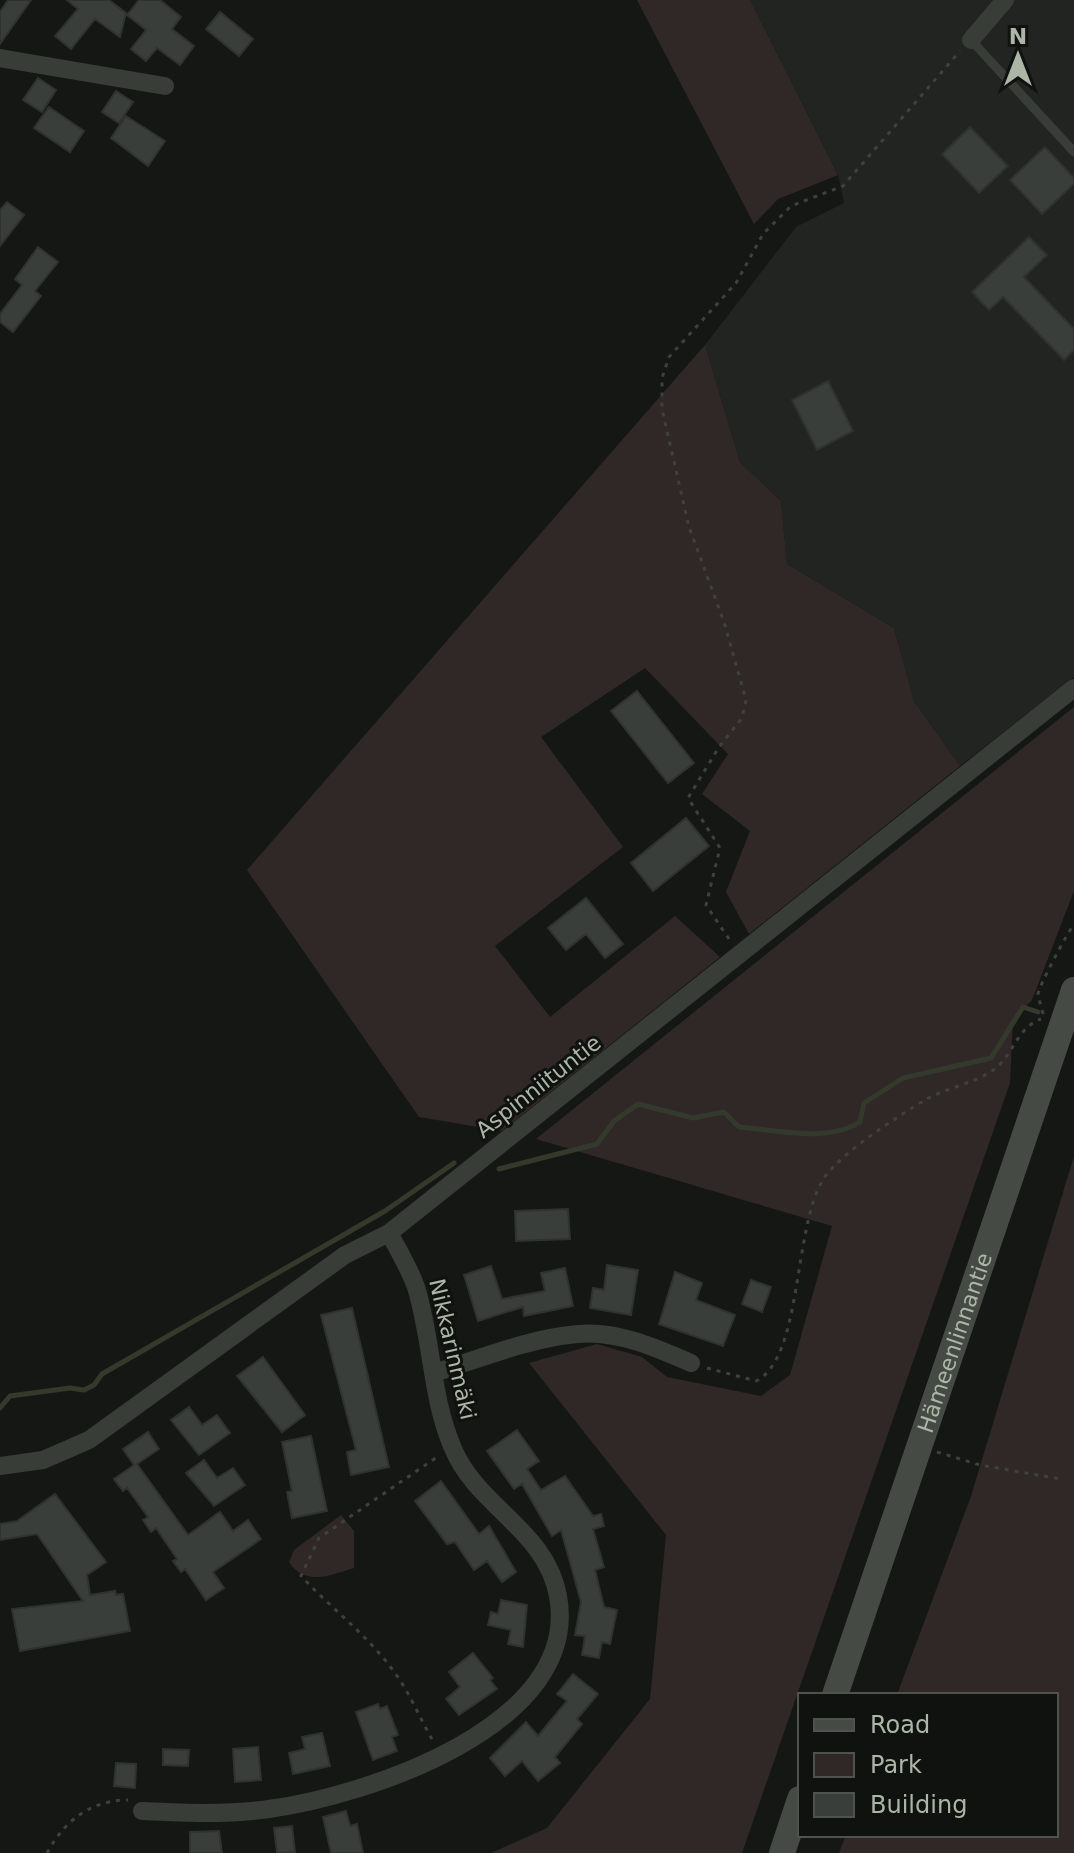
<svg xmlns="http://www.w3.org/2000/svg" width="1074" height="1853" font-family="'DejaVu Sans',sans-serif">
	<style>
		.built { fill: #212421 }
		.green { fill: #302827 }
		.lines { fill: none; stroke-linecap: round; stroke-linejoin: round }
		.stream { stroke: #333a2c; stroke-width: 5 }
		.building { fill: #3a3e3a; stroke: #2f322f; stroke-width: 2 }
		.path { stroke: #3e423c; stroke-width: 3; stroke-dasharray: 4 6; stroke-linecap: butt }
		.lane { stroke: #393d38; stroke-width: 9 }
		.street { stroke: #393d38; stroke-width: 18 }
		.secondary { stroke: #454b44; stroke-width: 26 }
		.labels { text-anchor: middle; stroke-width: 6; stroke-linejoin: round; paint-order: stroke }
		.street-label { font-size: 22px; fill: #abb6a7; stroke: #101210 }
	</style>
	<rect width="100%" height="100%" fill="#151715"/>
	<path class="built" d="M750,0H1074V677L960,766L914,701L894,628L787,564L781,501L740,462L705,345L796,227L844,203L838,175Z"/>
	<path class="green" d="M637,0H750L838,175L778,199L754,224Z
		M705,345L740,462L781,501L787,564L894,628L914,701L960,766L749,934L726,892L750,831L702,794L728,754L645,668L541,737L623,847L495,946L550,1017L675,916L720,957L502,1131L419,1117L247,870Z
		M1074,707V891L1032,1000L1013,1019L1010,1083L742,1853H491L547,1828L650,1699L666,1535L529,1363L597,1344L642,1357L667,1377L761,1396L790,1375L832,1226L536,1139Z
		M1074,1156V1853H839L846,1835H1056V1695H897L971,1496Z
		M341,1515L354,1531V1568C330,1575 306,1587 289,1562L294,1550Z"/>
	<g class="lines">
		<path class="stream" d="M499,1169L597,1144L614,1121L638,1104L693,1118L724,1112L739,1127C777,1130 827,1143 860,1122L864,1103L903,1078L991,1058L1023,1007L1038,1012
			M0,1408L10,1396L70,1388L84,1390L94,1385L102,1374L385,1211L454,1163"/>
	</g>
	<path class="building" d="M8,0H31L0,44V12Z
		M67,0H109L126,13L120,37L95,19L71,49L55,36L78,9Z
		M139,0H160L181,17L172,29L194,46L180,65L157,48L146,61L131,49L146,30L127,15Z
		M220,12L253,39L239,56L206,29Z
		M38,78L56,90L42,112L23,100Z
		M116,91L133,102L119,123L102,112Z
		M49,107L84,131L70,152L34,128Z
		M126,116L165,141L148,166L111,138Z
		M970,127L1008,166L979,193L942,154Z
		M1045,147L1074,178V184L1042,214L1010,180Z
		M7,202L24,215L0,246V210Z
		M1029,237L1047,255L1024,277L1074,329V350L1064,360L1003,297L989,310L972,292Z
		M38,247L58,262L35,291L41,296L13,332L0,322V314L22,285L15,279Z
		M828,381L853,431L817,450L792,400Z
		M637,691L694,763L668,783L611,711Z
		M686,818L709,846L653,891L631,863Z
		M586,898L623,944L605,958L586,934L566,950L548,928Z
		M568,1209L570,1239L516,1241L515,1211Z
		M607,1265L638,1270L631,1315L590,1308L593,1288L604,1290Z
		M491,1266L502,1299L545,1291L541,1273L565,1268L573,1306L524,1316L523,1307L478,1321L464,1275Z
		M675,1272L702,1283L696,1300L735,1315L723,1346L659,1324Z
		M751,1280L771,1287L762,1312L742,1304Z
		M352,1308L389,1467L351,1475L347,1452L356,1450L321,1315Z
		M263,1357L305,1415L282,1432L237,1376Z
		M189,1407L202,1425L217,1415L230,1433L199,1455L171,1420Z
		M517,1430L539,1461L527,1469L541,1490L565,1476L593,1516L601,1514L604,1526L593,1529L604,1567L595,1570L604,1607L617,1610L610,1644L602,1642L599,1658L582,1655L585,1636L575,1635L581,1602L561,1530L552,1536L522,1484L514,1489L487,1451Z
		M148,1432L159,1449L137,1464L188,1535L220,1512L233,1531L248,1520L261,1539L213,1572L224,1588L206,1600L185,1569L181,1572L173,1561L177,1559L156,1528L151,1532L143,1520L148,1517L127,1488L123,1491L114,1479L134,1465L123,1449Z
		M311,1436L327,1511L292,1518L287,1492L292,1491L282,1442Z
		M204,1460L217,1478L233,1468L245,1485L214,1506L186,1473Z
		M441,1481L479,1534L489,1526L516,1572L502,1582L487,1561L474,1570L455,1542L447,1544L415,1501Z
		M55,1494L106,1562L87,1575L90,1595L115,1591L116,1595L123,1594L130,1631L20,1651L12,1609L83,1601L37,1534L0,1540V1524L17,1521Z
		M501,1600L527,1605L523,1647L508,1644L511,1630L488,1625L491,1612L498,1614Z
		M473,1653L493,1678L490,1680L497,1689L459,1715L446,1699L460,1687L449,1672Z
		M573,1674L598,1694L577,1719L582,1724L555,1757L560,1763L538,1781L522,1761L505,1776L490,1758L526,1722L538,1736L567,1701L557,1694Z
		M378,1704L380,1709L387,1706L398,1735L392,1737L397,1751L373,1760L356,1712Z
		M322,1733L330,1766L293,1774L289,1753L305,1749L302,1737Z
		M258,1747L261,1780L235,1782L233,1749Z
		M163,1749L189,1750L188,1766L163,1765Z
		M116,1763L136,1764L135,1788L114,1786Z
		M346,1811L350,1826L357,1824L363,1853H331L323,1817Z
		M292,1826L295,1852L277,1853L274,1828Z
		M219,1831L222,1853H190V1832Z"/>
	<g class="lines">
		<path class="path" d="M729,939L706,905L720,848L688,798L719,747L742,718L746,700L724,622L689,527L662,409V378L669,357L736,283L763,234L791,206L843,186L960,51
			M1043,1014C1042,1007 1039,1001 1038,995C1037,989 1068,932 1074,924
			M707,1368L756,1381C803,1358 793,1225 824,1178C842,1152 897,1117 925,1100C946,1088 972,1084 992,1071C1013,1057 1016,1028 1041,1019
			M937,1452L980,1465L1061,1479
			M432,1739C419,1717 408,1689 392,1669C366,1634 331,1608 301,1576L319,1538L437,1457
			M47,1853C64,1821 91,1800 128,1800"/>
		<path class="lane" d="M971,40L1074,152"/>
		<path class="street" d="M971,40L1005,0
			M0,58L165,86
			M434,1373C480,1359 529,1338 578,1334C616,1330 657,1348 691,1363
			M0,1466L43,1460L89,1440L345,1255L389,1233L1074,688
			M142,1811C185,1813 227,1815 269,1809C365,1796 582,1726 558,1596C546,1529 476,1507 452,1446C431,1396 432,1339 416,1287C409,1268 399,1251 389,1233"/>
		<g class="secondary">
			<path id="s1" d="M835,1695L1074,990"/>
			<path d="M782,1853L800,1799"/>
		</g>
	</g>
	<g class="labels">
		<g class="street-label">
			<text transform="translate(538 1086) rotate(-38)" y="8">Aspinniituntie</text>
			<text dy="8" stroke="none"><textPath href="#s1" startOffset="372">Hämeenlinnantie</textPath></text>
			<text transform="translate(453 1349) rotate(77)" y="8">Nikkarinmäki</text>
		</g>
	</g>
	<rect x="798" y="1693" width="260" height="144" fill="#101210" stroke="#4e544c" stroke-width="2"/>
	<rect x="814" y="1719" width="40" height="12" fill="#454b44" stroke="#4e544c" stroke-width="2"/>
	<text x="870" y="1733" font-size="24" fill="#abb6a7">Road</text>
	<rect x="814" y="1753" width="40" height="24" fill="#302827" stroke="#4e544c" stroke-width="2"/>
	<text x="870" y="1773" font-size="24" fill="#abb6a7">Park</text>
	<rect x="814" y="1793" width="40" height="24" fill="#3a3e3a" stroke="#4e544c" stroke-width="2"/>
	<text x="870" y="1813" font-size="24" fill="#abb6a7">Building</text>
	<g transform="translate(1018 56)" stroke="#101210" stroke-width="6" paint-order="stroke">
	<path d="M0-6L14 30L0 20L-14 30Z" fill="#abb6a7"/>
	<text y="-12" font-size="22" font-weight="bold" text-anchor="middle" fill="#abb6a7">N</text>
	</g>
</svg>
